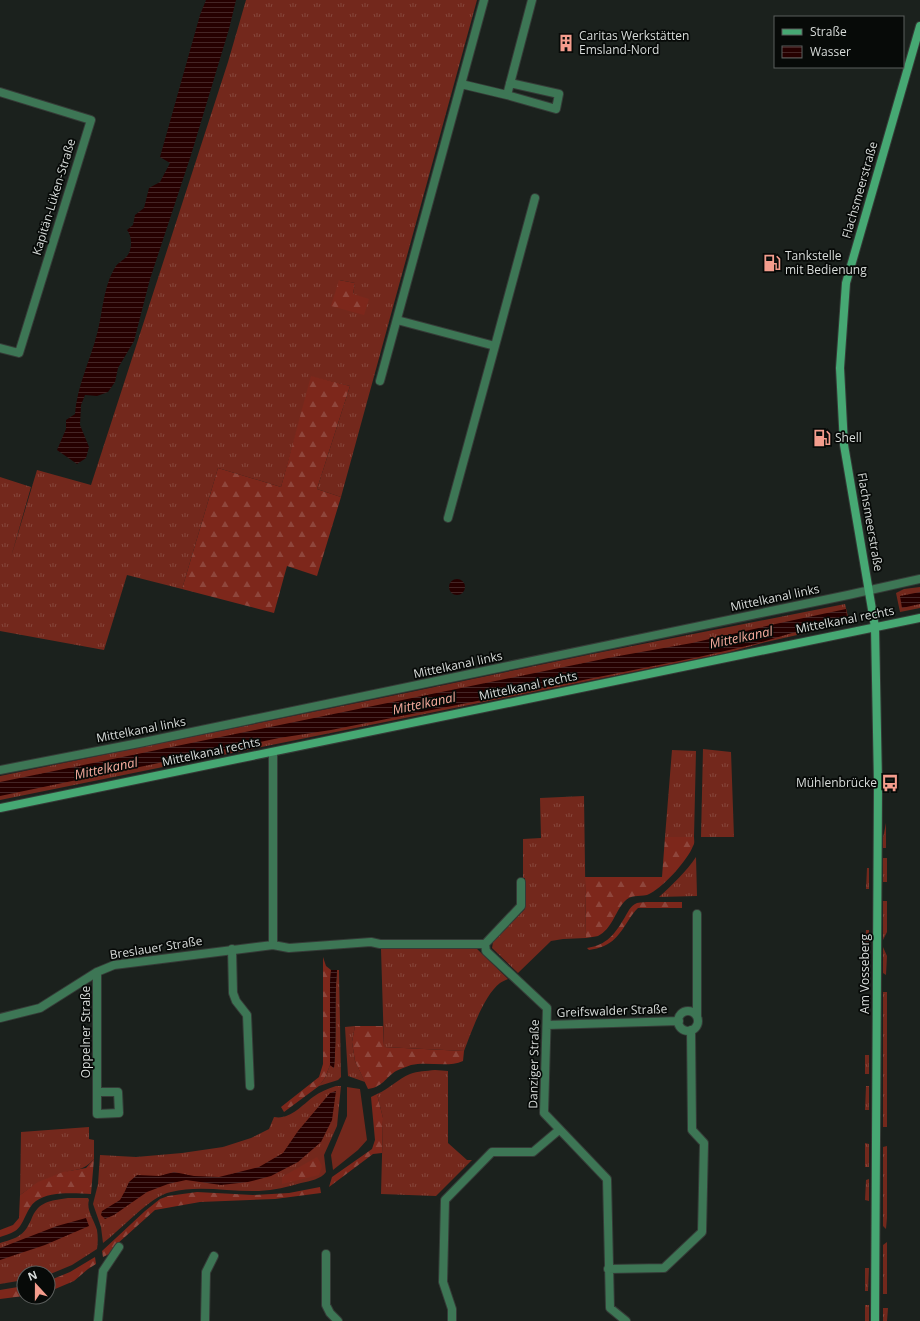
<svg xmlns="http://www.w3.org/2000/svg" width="920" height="1321" font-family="'Open Sans',sans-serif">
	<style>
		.grass { fill: url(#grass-tufts); fill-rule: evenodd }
		.forest { fill: url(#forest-firs) }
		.park { fill: #73281c }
		.water { fill: url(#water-rules) }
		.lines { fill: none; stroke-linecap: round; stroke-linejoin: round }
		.street-casing { stroke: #353b37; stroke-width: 10 }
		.secondary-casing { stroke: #353b37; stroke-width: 10 }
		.street { stroke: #3d7655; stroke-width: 8 }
		.secondary { stroke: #46a873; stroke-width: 8 }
		.labels { text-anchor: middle; stroke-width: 3.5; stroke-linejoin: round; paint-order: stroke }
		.poi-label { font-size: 12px; fill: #d8dcda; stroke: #070a08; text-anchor: start }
		.street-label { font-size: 12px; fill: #d8dcda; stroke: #070a08 }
		.water-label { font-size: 13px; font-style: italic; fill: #f3a99b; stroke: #070a08 }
	</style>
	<defs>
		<pattern id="grass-tufts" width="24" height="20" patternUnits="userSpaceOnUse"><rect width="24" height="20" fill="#73281c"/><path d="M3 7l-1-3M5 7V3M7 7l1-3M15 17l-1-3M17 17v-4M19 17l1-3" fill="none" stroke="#86473c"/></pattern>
		<pattern id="forest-firs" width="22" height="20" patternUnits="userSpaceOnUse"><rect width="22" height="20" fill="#7d271b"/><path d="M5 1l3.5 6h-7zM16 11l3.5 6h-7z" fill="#8f463c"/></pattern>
		<pattern id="water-rules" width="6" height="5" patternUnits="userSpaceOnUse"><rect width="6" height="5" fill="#260000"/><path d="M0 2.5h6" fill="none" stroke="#452525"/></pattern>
	</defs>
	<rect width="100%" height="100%" fill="#1b211d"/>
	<path class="grass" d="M246,0H477L341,497L317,489L350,386L312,377L281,487L218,468L182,589L127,575L104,650L0,631V477L31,487L11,557L37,470L91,485L228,62ZM339,280L355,283L353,294Z
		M920,587V608L900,612L896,593L904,589Z
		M845,604L849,621L842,625L766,642L726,653L0,800V776L401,694L597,653Z
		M703,749L731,752L734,837H701Z
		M672,750L696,751L694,837H665Z
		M584,796L586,938L563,939L551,941L518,973L492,948L493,942L525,909V878H523V839L541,838L540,798Z
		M886,823V848H883V838Z
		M696,857L697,896L659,897C673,884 686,872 696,857Z
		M883,858H887V882H883Z
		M867,868H869V889H866Z
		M883,901H887V932L883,940Z
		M866,930H869V947L865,948Z
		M475,947L508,979C505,980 502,982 500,983C484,995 471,1033 464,1051L384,1047L381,949Z
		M883,947L887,956L886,975L883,973Z
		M337,970H339L341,1077L338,1080L319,1086L325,1078L330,1065L334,1068C337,1035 334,1003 337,970Z
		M883,992H887V1127H883Z
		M355,1026L352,1042L355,1061L365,1082L348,1076L345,1027Z
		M865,1055H869V1074H865Z
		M435,1070L448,1071V1143L467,1160H472L436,1196L381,1194L383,1118L377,1094C389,1089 398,1079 410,1074C418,1071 426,1071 435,1070Z
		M336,1086H341L337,1126L324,1155L326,1172C321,1179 310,1181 301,1183C288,1187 274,1190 259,1191C230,1192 199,1185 171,1192C150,1196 121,1230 103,1243L101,1227L93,1204L98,1184L100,1155L136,1157L182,1153L223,1147L251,1138L269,1129L274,1117C290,1120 301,1106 313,1097C320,1092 327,1089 336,1086Z
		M866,1086H869V1110H865Z
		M89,1127V1139L94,1140V1159C82,1172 78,1168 63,1173C47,1178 34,1185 20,1195L21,1132Z
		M865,1143L869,1144V1167H865Z
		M887,1146V1218L886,1229L883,1226V1147Z
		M869,1179V1201L865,1200L866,1180Z
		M68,1198H88L89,1200C86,1210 94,1220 97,1230C98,1237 98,1243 97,1249L72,1265L48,1275V1273H24V1280L0,1284V1243C6,1241 15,1239 20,1235C26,1231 28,1226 31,1220C38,1201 50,1201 68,1198Z
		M887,1242V1294H883V1245Z
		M865,1268H869L868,1291H865Z
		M865,1305H869V1321H865Z
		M883,1308H888L887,1321H883Z"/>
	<path class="forest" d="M339,280L355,283L353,294L369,299L364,315L331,306Z
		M311,376L350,386L317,489L341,497L317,576L287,566L274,613L182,589L218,468L281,487Z
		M665,837H694C694,840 695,843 693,846C688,860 661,890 647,895C638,897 631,894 624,902C615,912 612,929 598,936C595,937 590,937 586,938L585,877H662Z
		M650,902H682V908H638C626,920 621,939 604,946C600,948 594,949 589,950L587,948C607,945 615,934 625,917C628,912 630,906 637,903C641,902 646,902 650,902Z
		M323,957L326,966L331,970L330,984V1065L325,1078L319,1086L284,1112L281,1107L319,1077L323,1064Z
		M355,1026H383L384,1047L464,1051L463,1061C447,1068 428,1061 411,1065C406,1067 400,1069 396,1071C385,1078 383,1087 368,1089L355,1061L352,1042Z
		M377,1094L383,1118L382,1153L373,1154L329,1187L332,1177L372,1149L375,1140L371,1097Z
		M317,1157L322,1166L319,1175L282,1184V1177Z
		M94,1159L91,1194C75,1193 49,1191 36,1201C26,1208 24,1226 15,1231C10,1234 5,1235 0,1237V1230L13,1225L19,1218L20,1195L38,1182L63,1172L86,1168Z
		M320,1187L321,1193L275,1199L200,1202L155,1210L117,1244L109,1254L103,1257L102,1251L145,1211L160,1199L168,1196L197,1192L253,1195L289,1193Z
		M95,1257L96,1264L88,1269L74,1281L48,1292V1281L70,1272Z
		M24,1286V1296L0,1299V1290Z"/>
	<path class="park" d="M347,1087L360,1089L367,1140L358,1150L333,1170L331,1155L347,1116Z"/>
	<path class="water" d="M206,0H236L229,29L191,155L150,279L134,341L118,368L115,382L108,392L97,396L85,395L81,405L80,425L89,447L86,458L77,464L57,450L66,429V420L75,414C77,386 90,361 97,334C103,312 103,286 116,266C119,262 126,259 129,253C132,246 132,236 127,230L133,225L135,215L144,208L149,188L160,182L170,163L160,157L200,15Z
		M449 587a8 8 0 1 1 16 0a8 8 0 1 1-16 0Z
		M920,592V604L902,608L900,596Z
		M846,609L847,617L830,626L792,633L755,644L699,657L331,730L279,738L0,796V782L613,657L692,643L780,623Z
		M331,970H337C334,1003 337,1036 334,1068L330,1065V984Z
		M336,1091L332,1120L321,1142L298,1162L271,1176L248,1182L221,1185L186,1180L168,1184L147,1192L114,1215L105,1219L101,1215L102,1211L120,1200L125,1191L129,1182L137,1175L159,1176L174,1172L194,1176L219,1177L259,1167L283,1153L298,1131L330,1093Z
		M86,1218L89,1226L45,1245L0,1260V1248L57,1226Z"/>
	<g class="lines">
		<g class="street-casing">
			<path id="street" d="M461,84L507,95L532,0
				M0,92L91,120L19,353L0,348
				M507,95L556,109L559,94L510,83
				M397,320L495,346L448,518
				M495,346L535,198
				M380,381L484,0
				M0,770L139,743L848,595L920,579
				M521,882V906L485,944L486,951L547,1008L544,1113L607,1179L610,1308L626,1321
				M273,945V752
				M232,949L233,993L236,1001L247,1015L250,1086
				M97,972V1114L119,1113L118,1092H98
				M678 1021a10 10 0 1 1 20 0a10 10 0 1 1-20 0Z
				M697,1016V914
				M0,1018L40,1008L97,972L114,965L273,945L289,948L371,942L380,944H485
				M547,1025L679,1021
				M326,1254V1305L330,1313L338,1321
				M608,1269L664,1268L702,1232L704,1143L692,1130L691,1030
				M98,1321L103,1271L119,1247
				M205,1321L206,1272L214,1256
				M452,1321V1309L443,1282L445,1200L492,1152H533L559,1130"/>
		</g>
		<g class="secondary-casing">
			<path id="secondary" d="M0,808C307,745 613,679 920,618
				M875,1321L878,784L875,627L844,445L840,368L846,283L920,26"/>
		</g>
		<use href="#street" class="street"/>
		<use href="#secondary" class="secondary"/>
	</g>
	<defs>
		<g id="building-bare" transform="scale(1.38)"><path d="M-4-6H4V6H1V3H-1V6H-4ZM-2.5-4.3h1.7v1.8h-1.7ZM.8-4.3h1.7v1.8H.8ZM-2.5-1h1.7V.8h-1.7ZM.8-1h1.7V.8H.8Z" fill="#f49d8d" stroke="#070a08" stroke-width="2.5" paint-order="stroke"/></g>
		<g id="fuel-bare" transform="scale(1.38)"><path d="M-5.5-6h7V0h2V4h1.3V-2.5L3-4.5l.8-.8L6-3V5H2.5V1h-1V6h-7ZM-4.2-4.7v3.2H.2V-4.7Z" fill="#f49d8d" stroke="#070a08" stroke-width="2.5" paint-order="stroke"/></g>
		<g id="bus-bare" transform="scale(1.38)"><path d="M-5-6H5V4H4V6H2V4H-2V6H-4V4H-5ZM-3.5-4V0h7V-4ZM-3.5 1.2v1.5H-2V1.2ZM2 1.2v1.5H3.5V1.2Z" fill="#f49d8d" stroke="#070a08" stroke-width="2.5" paint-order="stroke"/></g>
	</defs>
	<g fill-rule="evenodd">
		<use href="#building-bare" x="566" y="43"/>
		<use href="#fuel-bare" x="772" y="263"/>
		<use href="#fuel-bare" x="822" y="438"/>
		<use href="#bus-bare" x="890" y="783"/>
	</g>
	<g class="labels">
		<g class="poi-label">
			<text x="579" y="40">Caritas Werkstätten<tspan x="579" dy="14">Emsland-Nord</tspan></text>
			<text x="785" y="260">Tankstelle<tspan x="785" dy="14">mit Bedienung</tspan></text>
			<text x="835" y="442">Shell</text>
			<text x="877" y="787" text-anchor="end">Mühlenbrücke</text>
		</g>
		<g class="street-label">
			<text transform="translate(860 190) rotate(-74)" y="4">Flachsmeerstraße</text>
			<text transform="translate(54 197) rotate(-73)" y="4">Kapitän-Lüken-Straße</text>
			<text transform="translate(870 522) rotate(80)" y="4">Flachsmeerstraße</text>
			<text transform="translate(775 598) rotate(-12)" y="4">Mittelkanal links</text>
			<text transform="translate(845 620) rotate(-11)" y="4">Mittelkanal rechts</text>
			<text transform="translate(458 665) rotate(-12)" y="4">Mittelkanal links</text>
			<text transform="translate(528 686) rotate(-12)" y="4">Mittelkanal rechts</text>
			<text transform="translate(141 730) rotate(-11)" y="4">Mittelkanal links</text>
			<text transform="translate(211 752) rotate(-12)" y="4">Mittelkanal rechts</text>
			<text transform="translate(156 948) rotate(-9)" y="4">Breslauer Straße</text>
			<text transform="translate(865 974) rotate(-90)" y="4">Am Vosseberg</text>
			<text transform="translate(612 1011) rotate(-2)" y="4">Greifswalder Straße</text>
			<text transform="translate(86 1032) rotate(-90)" y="4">Oppelner Straße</text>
			<text transform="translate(534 1064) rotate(-89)" y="4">Danziger Straße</text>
		</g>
		<g class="water-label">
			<text transform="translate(741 637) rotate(-12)" y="5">Mittelkanal</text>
			<text transform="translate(424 703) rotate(-12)" y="5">Mittelkanal</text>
			<text transform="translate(106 768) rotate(-12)" y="5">Mittelkanal</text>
		</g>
	</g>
	<rect x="774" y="16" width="130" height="52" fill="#070a08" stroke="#5b5e5c"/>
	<rect x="782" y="29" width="20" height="6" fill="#46a873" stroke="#5b5e5c"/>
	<text x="810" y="36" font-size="12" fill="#d8dcda">Straße</text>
	<rect x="782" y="46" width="20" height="12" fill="url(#water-rules)" stroke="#5b5e5c"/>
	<text x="810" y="56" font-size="12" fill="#d8dcda">Wasser</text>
	<g transform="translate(36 1285) rotate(339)"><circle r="19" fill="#070a08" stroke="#5b5e5c"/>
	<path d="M0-3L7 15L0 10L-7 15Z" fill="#f49d8d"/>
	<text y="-6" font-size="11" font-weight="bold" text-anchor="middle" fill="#d8dcda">N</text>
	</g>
</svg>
